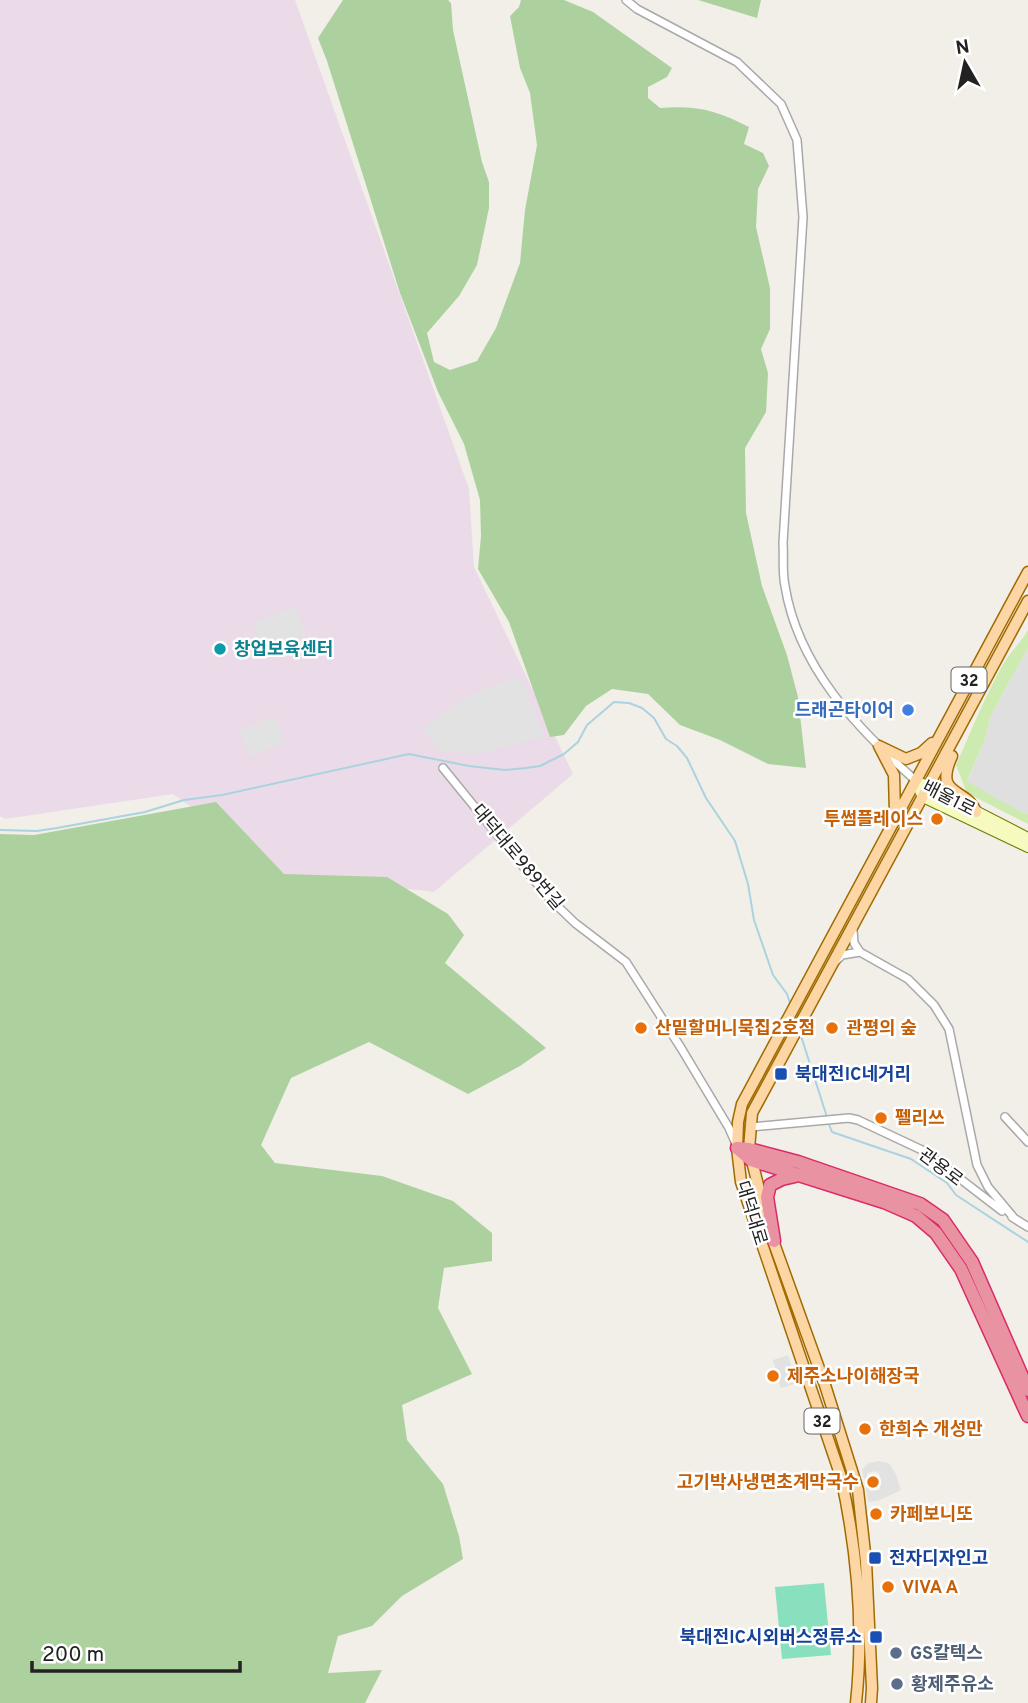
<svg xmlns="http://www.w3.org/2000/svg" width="1028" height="1703" font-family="Overpass,'Noto Sans KR',sans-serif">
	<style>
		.residential { fill: #e0dfdf }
		.industrial { fill: #ebdbe8 }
		.grass { fill: #cdebb0 }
		.forest { fill: #add19e }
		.pitch { fill: #88e0be }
		.parking { fill: #e2e2e2 }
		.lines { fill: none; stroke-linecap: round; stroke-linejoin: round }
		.stream { stroke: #aad3df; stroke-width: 2 }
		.minor-casing { stroke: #a9a9a9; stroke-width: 10 }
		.secondary-casing { stroke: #707d05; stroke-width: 12 }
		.primary-casing { stroke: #a06b00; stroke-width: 13 }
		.motorway-casing { stroke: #dc2a67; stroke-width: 15 }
		.minor { stroke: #fff; stroke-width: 7 }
		.secondary { stroke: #f7fabf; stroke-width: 10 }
		.primary { stroke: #fcd6a4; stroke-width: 10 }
		.motorway { stroke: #e892a2; stroke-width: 12 }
		.culture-dot { fill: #0f9aa8; stroke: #fff; stroke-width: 2.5 }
		.shop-dot { fill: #3f7fe0; stroke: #fff; stroke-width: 2.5 }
		.food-dot { fill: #e8710a; stroke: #fff; stroke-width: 2.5 }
		.transit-dot { fill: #1a4fb4; stroke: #fff; stroke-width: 2.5 }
		.service-dot { fill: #5c6f8a; stroke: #fff; stroke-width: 2.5 }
		.labels { text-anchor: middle; stroke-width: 5; stroke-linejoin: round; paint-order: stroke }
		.shield { fill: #fff; stroke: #646464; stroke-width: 2 }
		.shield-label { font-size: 16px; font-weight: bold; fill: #222 }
		.culture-label { font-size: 18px; font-weight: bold; fill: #0d838f; stroke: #fff; text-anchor: start }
		.shop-label { font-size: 18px; font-weight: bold; fill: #366cbe; stroke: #fff; text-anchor: end }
		.street-label { font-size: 18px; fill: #222; stroke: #fff }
		.food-label { font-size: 18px; font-weight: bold; fill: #c56008; stroke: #fff; text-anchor: start }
		.transit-label { font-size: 18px; font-weight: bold; fill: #164399; stroke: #fff; text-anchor: start }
		.service-label { font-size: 18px; font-weight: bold; fill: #4e5e75; stroke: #fff; text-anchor: start }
	</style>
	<rect width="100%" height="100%" fill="#f2efe9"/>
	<path class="residential" d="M1028,648V814L1002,803L967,782L985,739L991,715Z"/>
	<path class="industrial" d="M0,0H295L469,489L474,567L573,774L434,892L284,874L173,794L5,819L0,816Z"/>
	<path class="grass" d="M1028,630V648L991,715L985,739L967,781C987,793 1006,805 1028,814V824L967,793L956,765C972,730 985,695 1005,661C1012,650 1022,641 1028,630Z"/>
	<path class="forest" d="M343,0H448L451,3L453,30L482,162L489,182V208L477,265L459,296L427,333L434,362L450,370L477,361L496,328L520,263L525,210L537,145L530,93L520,68L510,16L519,7L521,0H564L593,12L672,68L667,77L648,87V98L660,108C697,105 716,110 749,127L744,144L763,153L769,166L758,189L756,227L770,288V329L761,349L768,373L766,412L745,448L746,513L762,586L787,655L798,697L806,768L768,764L720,740L680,725L648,694L612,689L586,706L564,735L550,737L509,622L478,569L481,536L480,500L464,444L438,392L400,293L327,61L318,38Z
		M698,0H761L757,18Z
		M216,802L284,874L387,877L448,914L464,935L445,963L546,1048L520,1066L468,1094L369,1042L291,1078L261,1145L275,1163L382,1176L453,1201L492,1233V1261L444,1268L438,1308L472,1374L402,1405L407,1440L443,1484L459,1536L463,1559L402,1596L372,1626L338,1636L328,1673L382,1670L365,1703H0V834L34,835Z"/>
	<path class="pitch" d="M824,1583L831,1655L782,1659L775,1587Z"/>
	<path class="parking" d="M294,607L306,636L265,652L253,623Z
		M519,676L545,736L477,754L438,751L423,728L467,696Z
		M275,716L284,743L249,756L239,730Z
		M788,1355L797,1383L781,1388L773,1360Z
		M879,1461L890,1464L896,1475L901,1490L880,1500L868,1502L866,1488L869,1487L870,1491L880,1490V1475L876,1471L867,1473L868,1478L864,1479L862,1469L869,1463Z"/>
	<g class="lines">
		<path class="stream" d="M0,830L37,831L57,828L145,812L184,800L222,795L409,754L469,766L505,770L526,768L540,766L564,754L578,742L587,725L614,702L629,703L642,708L654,718L666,739L677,746L687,758L706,798L735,841L748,884L754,920L773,975L787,994L790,1003
			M801,1036L827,1117
			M828,1122L832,1132L911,1159L947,1183L956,1195L1028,1242"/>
		<g class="minor-casing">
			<path id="minor" d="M626,0L637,9L737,62L781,104L797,140L803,217L783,543C784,557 782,572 785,586C798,667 857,728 915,780
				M443,768L548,897L575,923L626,962L681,1048L729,1128L736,1144
				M860,952L908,979L934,1005L949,1029L977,1165L988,1187L1014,1218
				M836,961L842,955L860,952L854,943L853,930
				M1005,1117L1028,1142
				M751,1127L849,1118L858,1120L924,1151L1002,1211
				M1012,1217L1028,1227"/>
		</g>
		<g class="secondary-casing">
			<path id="secondary" d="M915,780L923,797L1028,847
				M923,784L1028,838"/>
		</g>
		<g class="primary-casing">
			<path id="primary" d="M879,746L894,775L895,813
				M879,746L906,759L921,753L932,743
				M952,756C933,798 967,787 976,812
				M765,1213L749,1149L752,1113L1028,601
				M771,1235L825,1385L858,1490L866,1562L872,1688L871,1703
				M856,1703C864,1628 857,1550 841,1477L741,1182L737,1148L738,1122L742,1104L1028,572"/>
		</g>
		<g class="motorway-casing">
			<path id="motorway" d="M737,1148L751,1160L884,1202L916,1216L936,1233L961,1269L1028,1416
				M738,1148L749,1149L798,1162L920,1204L943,1220L972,1262L1028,1390
				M774,1241L767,1197L770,1185L782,1179L795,1176"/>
		</g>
		<use href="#minor" class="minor"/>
		<use href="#secondary" class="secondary"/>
		<use href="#primary" class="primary"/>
		<use href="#motorway" class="motorway"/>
	</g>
	<circle class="culture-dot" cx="220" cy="649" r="7"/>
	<circle class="shop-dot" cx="908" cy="710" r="7"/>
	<g class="food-dot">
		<circle cx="937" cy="819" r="7"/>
		<circle cx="641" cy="1028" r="7"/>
		<circle cx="832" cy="1028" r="7"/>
		<circle cx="881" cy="1118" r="7"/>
		<circle cx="773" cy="1376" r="7"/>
		<circle cx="865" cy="1429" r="7"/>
		<circle cx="873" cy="1482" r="7"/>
		<circle cx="876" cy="1514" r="7"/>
		<circle cx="888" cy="1587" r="7"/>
	</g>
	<g class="transit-dot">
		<rect x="774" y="1067" width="14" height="14" rx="3.5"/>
		<rect x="868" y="1551" width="14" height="14" rx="3.5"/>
		<rect x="869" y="1630" width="14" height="14" rx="3.5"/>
	</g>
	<g class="service-dot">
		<circle cx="896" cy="1653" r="7"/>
		<circle cx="897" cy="1684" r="7"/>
	</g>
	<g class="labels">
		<g class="shield">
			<rect x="951.5" y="667.5" width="35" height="25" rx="5"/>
			<rect x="804.5" y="1408.5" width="35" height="25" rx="5"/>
		</g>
		<g class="shield-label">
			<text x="969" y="686">32</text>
			<text x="822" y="1427">32</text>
		</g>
		<g class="culture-label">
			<text x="234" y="655">창업보육센터</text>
		</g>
		<g class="shop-label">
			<text x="894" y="716">드래곤타이어</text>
		</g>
		<g class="street-label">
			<text transform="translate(949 798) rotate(27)" y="6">배울1로</text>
			<text transform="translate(518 857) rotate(50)" y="6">대덕대로989번길</text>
			<text transform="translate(941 1167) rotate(37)" y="6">관용로</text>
			<text transform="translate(752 1213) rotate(73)" y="6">대덕대로</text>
		</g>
		<g class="food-label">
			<text x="923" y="825" text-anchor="end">투썸플레이스</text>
			<text x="655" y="1034">산밑할머니묵집2호점</text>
			<text x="846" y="1034">관평의 숲</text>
			<text x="895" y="1124">펠리쓰</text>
			<text x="787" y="1382">제주소나이해장국</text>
			<text x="879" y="1435">한희수 개성만</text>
			<text x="859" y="1488" text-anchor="end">고기박사냉면초계막국수</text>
			<text x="890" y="1520">카페보니또</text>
			<text x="902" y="1593">VIVA A</text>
		</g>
		<g class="transit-label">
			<text x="795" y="1080">북대전IC네거리</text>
			<text x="889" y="1564">전자디자인고</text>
			<text x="862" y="1643" text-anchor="end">북대전IC시외버스정류소</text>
		</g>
		<g class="service-label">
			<text x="910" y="1659">GS칼텍스</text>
			<text x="911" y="1690">황제주유소</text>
		</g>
	</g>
	<g transform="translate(965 63) rotate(351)" stroke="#ffffff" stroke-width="5" paint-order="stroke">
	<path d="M0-5L12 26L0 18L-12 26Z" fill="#222222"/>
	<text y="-10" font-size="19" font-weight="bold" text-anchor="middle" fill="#222222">N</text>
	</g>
	<path d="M32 1661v10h208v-10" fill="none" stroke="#222222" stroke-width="3.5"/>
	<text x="42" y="1661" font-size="21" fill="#222222" stroke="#ffffff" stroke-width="5" paint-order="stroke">200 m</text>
</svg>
